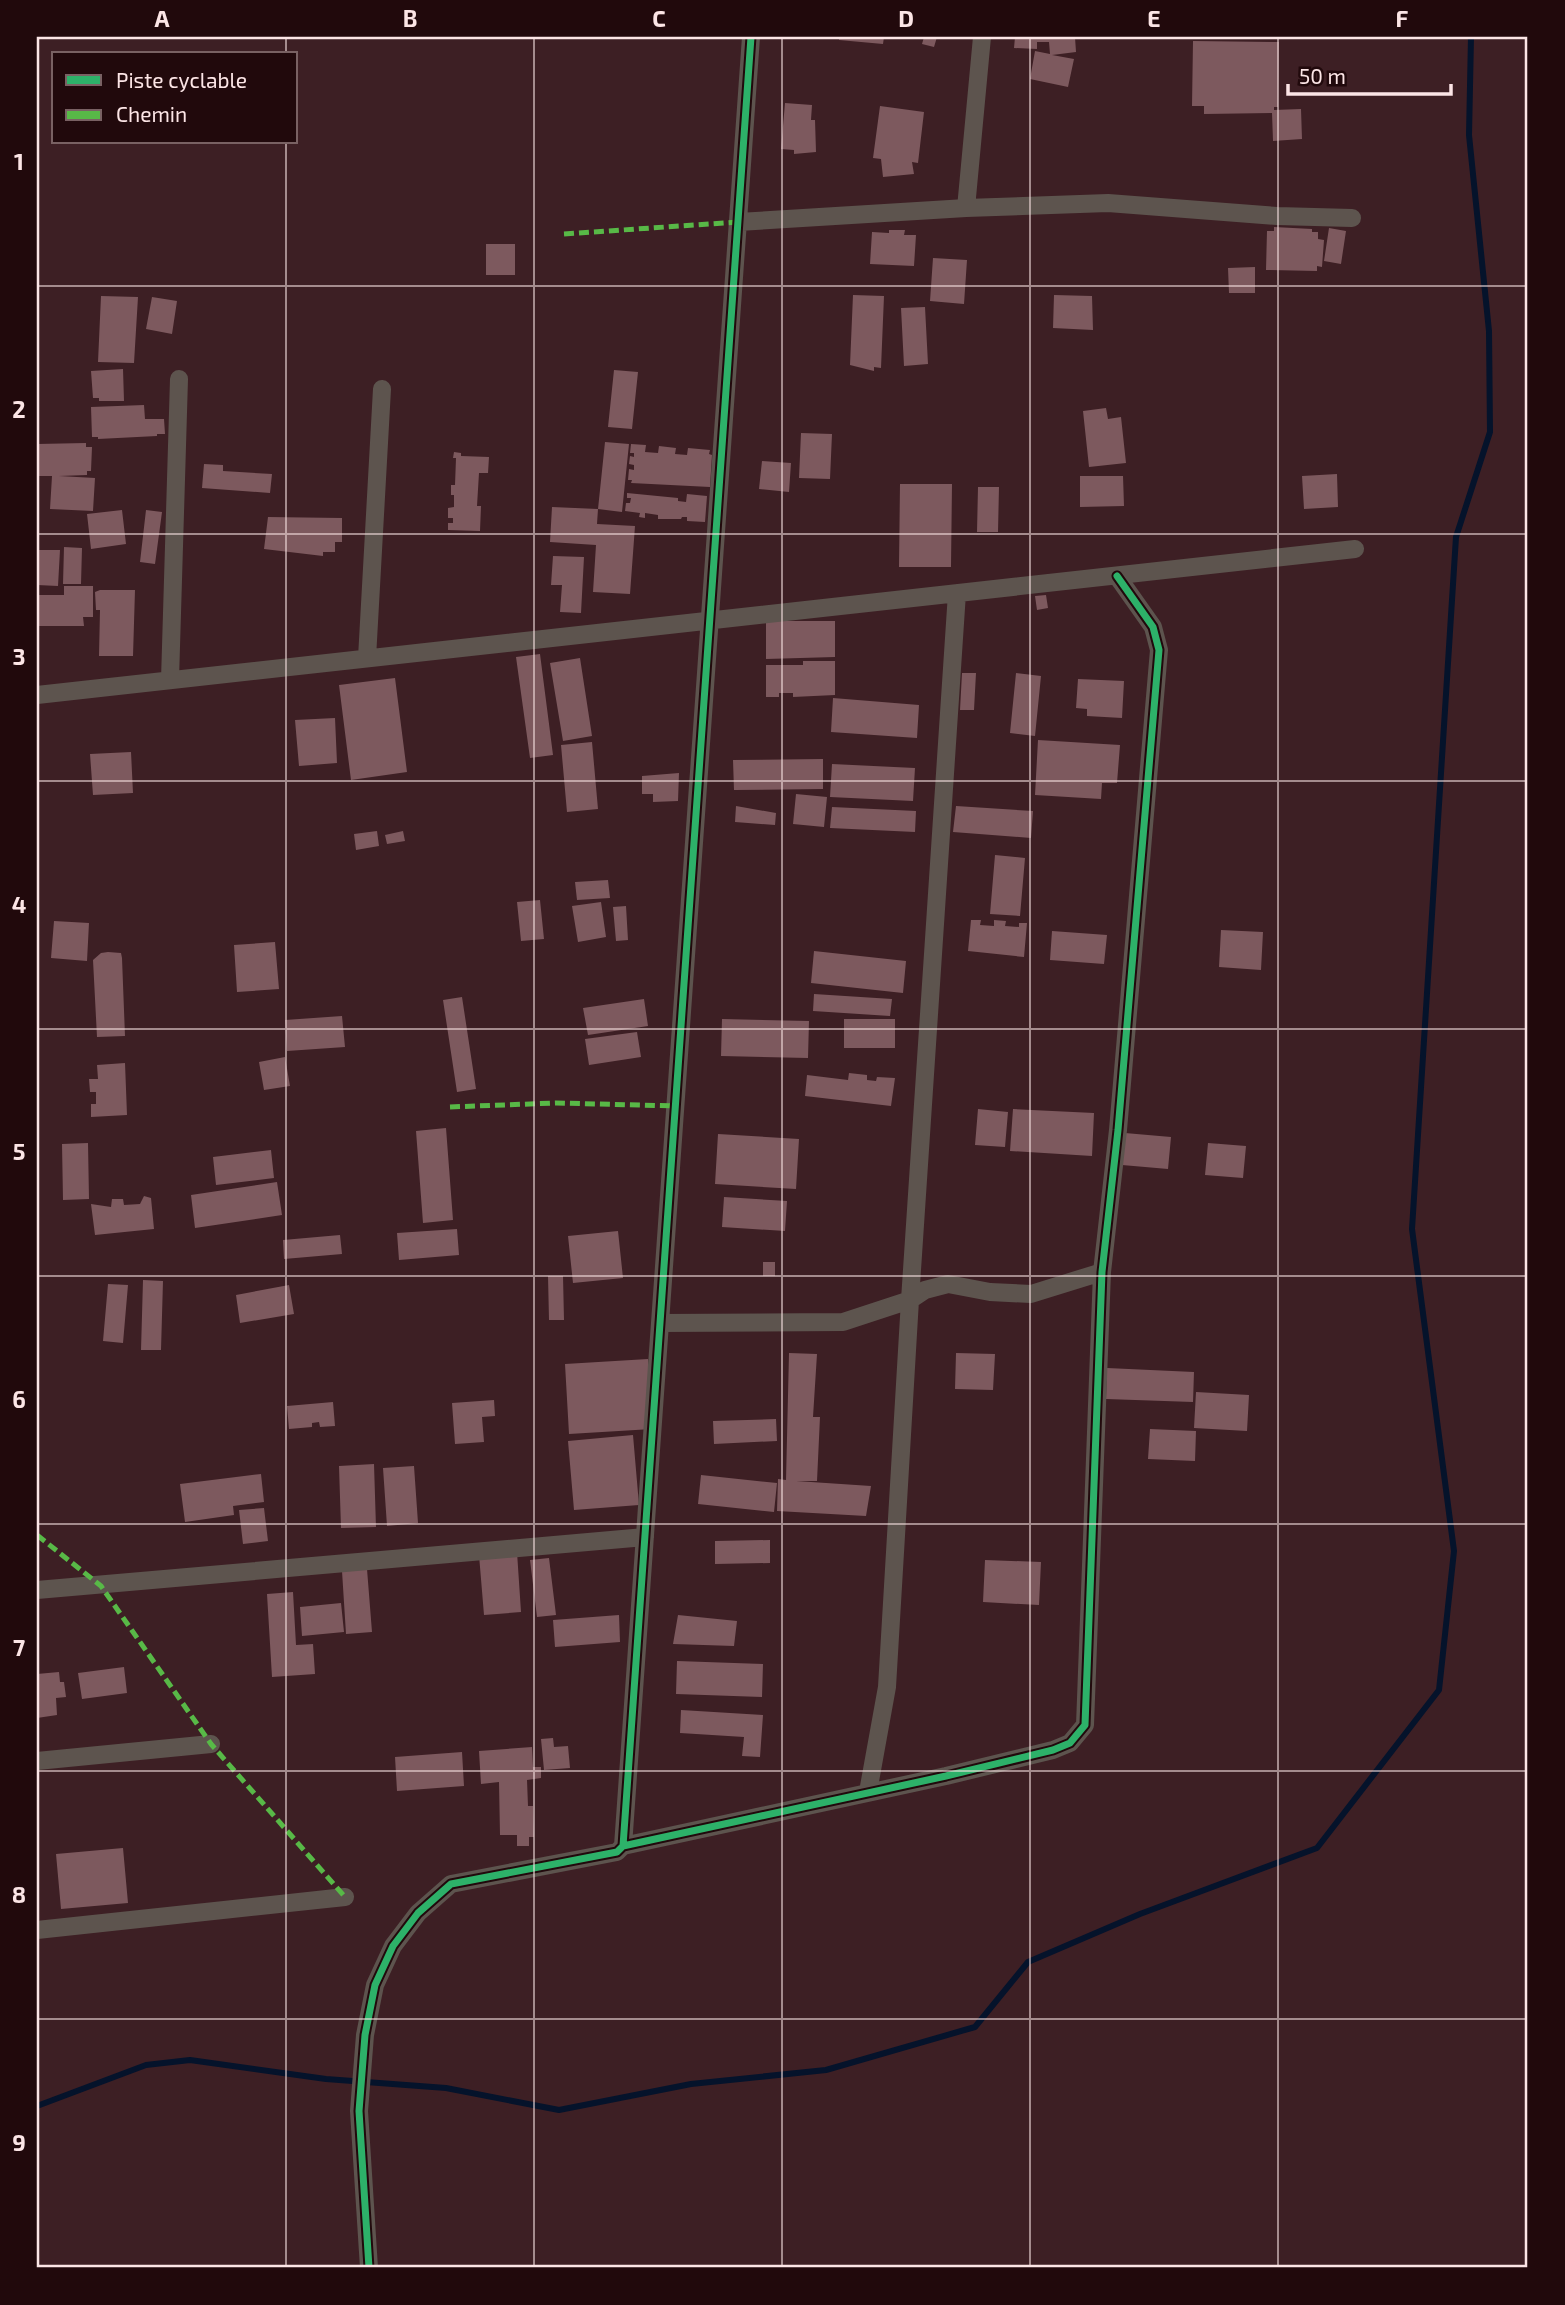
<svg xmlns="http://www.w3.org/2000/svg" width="1565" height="2305" font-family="'Exo 2',sans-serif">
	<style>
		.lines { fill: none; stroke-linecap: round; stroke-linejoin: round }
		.stream { stroke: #05132b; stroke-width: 6 }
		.building { fill: #7d595e }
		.minor { stroke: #5d544e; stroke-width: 18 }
		.quiet { stroke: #58b947; stroke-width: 5; stroke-dasharray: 10 5; stroke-linecap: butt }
		.cycleway-casing { stroke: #21090c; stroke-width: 11 }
		.cycleway { stroke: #2db169; stroke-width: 7 }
		.grid { fill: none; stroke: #fce5e6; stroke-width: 2; stroke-opacity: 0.55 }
		.neatline { fill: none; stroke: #fce5e6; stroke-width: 2.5 }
		.grid-label { font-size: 23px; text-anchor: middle; font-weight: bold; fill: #fce5e6 }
	</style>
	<rect width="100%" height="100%" fill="#3d1f24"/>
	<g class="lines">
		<path class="stream" d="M37,2106L146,2065L190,2060L326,2079L446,2088L559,2110L691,2084L826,2070L975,2027L1028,1962L1140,1914L1317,1848L1439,1690L1454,1551L1412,1229L1456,537L1490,432L1489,331L1469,135L1471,37"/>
	</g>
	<path class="building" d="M839,37H884L883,44L839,40Z
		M924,37H937L934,47L922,44Z
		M1015,37H1075L1076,52L1052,55L1074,59L1068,87L1030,79L1035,51L1050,54L1049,42H1037V49L1014,48Z
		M1193,41L1279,42L1278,107H1274V110L1301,109L1302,139L1273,141L1272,113L1204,114V106H1192Z
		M785,103L812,105L811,120H815L816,152L794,154V150L781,149Z
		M880,106L924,112L918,163L912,162L914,174L883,177L881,159L873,158Z
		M1274,227L1312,229V232H1318V239L1324,240L1322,267L1317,266V271L1266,270L1267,231H1274Z
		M1329,228L1346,231L1341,264L1324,261Z
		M889,230H905L904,235H916L914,266L870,264L872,232L889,233Z
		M486,244H515V275H486Z
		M933,258L967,260L964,304L930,301Z
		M1255,267V293H1229L1228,268Z
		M853,295L884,296L881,368L874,367V371L850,365Z
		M1054,295L1092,296L1093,330L1053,328Z
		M101,296L138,297L134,363L98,362Z
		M152,297L177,301L172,334L146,329Z
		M925,307L928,364L904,366L901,308Z
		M123,369L124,401H99V398H93L91,371Z
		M614,370L638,372L632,429L608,427Z
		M144,405L145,419H164L165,434H157V436L98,439V437H92L91,407Z
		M1106,408L1108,419L1121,417L1126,463L1089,467L1083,411Z
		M801,433L832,434L830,479L799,478Z
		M605,442L629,444L622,512L598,509Z
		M86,443V447H92L91,471H87V475L59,476L95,478L93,511L50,509L52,476H37V444Z
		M631,444L646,445L645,452L658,453L659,446L676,448L675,454L687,455L688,448L710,450L709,454L712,455L710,487L631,483L632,480H628L629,469L634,470V465L629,464L630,456L634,457V453H630Z
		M454,452L461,453V456L489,457L488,473H479L477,506H481L480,531L448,530V523H453V518H448V508L454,507V495H451V485H455L456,458H453Z
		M762,461L791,463L789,492L759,489Z
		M204,464L223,465V471L272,474L270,493L202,488Z
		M1337,474L1338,507L1304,509L1302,476Z
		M1080,476H1123L1124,506L1080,507Z
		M900,484H952L951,567H899Z
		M978,487H999L998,532H977Z
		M627,493L678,498V501L686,502L687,494L707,496L705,522L687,521V517H682L681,519H658V515L645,513V518L639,517L640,513L625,511L626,503H630L631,498H627Z
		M552,507L598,509L597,524L635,526L630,594L593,592L596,545L550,542Z
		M122,510L126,544L91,549L87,514Z
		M146,510L162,512L155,564L140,562Z
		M268,517L342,518V542H335V552H323V556L264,549Z
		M64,547L82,548L81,584H63Z
		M38,550H60L58,586L37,585Z
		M553,556L584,557L581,613L560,612L562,585H551Z
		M64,586H93V617H83L84,626H37V595H64Z
		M100,590H135L133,656H99L100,610H96L95,592Z
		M1046,595L1048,608L1037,610L1035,596Z
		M766,621H835V657L766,659Z
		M540,654L553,755L530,758L516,657Z
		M580,658L592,736L563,741L550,663Z
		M803,661H835V695L793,697V693H779V697H766V665H803Z
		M962,673H976L974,710H960Z
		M1016,673L1041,676L1035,736L1010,733Z
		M395,678L407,772L351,780L339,685Z
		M1078,679L1124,681L1122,718L1087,716V709L1076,708Z
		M833,698L919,705L917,738L831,732Z
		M335,718L337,763L299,766L295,720Z
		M1038,740L1120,745L1117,783H1102L1101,799L1035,795Z
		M592,742L598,809L567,812L561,745Z
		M131,752L133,793L93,795L90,754Z
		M823,759V789L734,790L733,760Z
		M832,764L915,768L913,801L830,797Z
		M679,773L678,801L653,802V794H642V776Z
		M796,794L827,797L824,827L793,824Z
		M736,806L776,813L775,825L735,822Z
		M956,806L1033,811L1031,838L953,832Z
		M832,807L916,811L915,832L830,828Z
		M377,831L379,846L356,850L354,834Z
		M403,831L405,841L387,844L385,835Z
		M995,855L1025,858L1020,916L990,914Z
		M608,880L610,898L577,900L575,882Z
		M540,900L544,939L521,941L517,902Z
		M601,902L606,937L578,942L572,906Z
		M626,906L628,940L616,941L613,907Z
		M971,920H981L980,925L994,926V920L1006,921L1005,926L1019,927V923H1027L1024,957L968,951Z
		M54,921L89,923L87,961L51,958Z
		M1221,930L1263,932L1261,970L1219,967Z
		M1052,931L1107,935L1104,964L1050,960Z
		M275,942L279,989L237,992L234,945Z
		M814,951L906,961L903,993L811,983Z
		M108,952L121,953L122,958L125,1036L97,1037L93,960L101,953Z
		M814,994L892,999L890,1016L813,1011Z
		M462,997L476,1089L457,1092L443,1000Z
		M644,999L648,1026L588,1035L583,1008Z
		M342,1016L345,1047L287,1051L285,1020Z
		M722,1019L809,1021L808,1058L721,1056Z
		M844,1019H895V1048H844Z
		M637,1032L641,1057L589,1065L585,1039Z
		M285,1057L290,1086L264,1090L259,1062Z
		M125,1063L127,1115L91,1117V1104H96V1092H90L89,1079H98L97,1065Z
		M849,1073L867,1075V1080L876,1081L877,1077L895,1078L891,1106L805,1096L807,1075L848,1080Z
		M978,1109L1008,1112L1005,1147L975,1145Z
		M1013,1109L1094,1113L1092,1156L1010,1151Z
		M446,1128L453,1220L423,1223L416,1131Z
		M1125,1133L1171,1137L1168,1169L1122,1165Z
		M718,1134L799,1139L796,1189L715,1184Z
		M88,1143L89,1199L63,1200L62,1144Z
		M1208,1143L1246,1146L1243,1178L1205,1175Z
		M271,1150L274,1178L216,1185L213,1157Z
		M277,1182L282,1215L195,1228L191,1195Z
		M144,1196L151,1198L154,1229L95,1235L91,1204L111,1207L112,1199H123L124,1205L140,1204Z
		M724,1197L787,1201L785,1231L722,1227Z
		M457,1229L459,1255L399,1260L397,1233Z
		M618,1231L623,1278L573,1283L568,1236Z
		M340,1235L342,1254L284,1259L283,1240Z
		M763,1262H775V1276H763Z
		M548,1276H563L564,1320H549Z
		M143,1280L163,1281L161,1350H141Z
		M108,1284L128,1285L123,1343L103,1341Z
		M289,1285L294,1314L240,1323L236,1295Z
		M789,1353L817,1354L813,1417H820L817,1481H796L871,1486L866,1516L777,1511L778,1479L786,1480Z
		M956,1353L995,1354L993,1390L955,1389Z
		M648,1359L652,1429L569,1434L565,1364Z
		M1107,1368L1194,1372L1193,1402L1106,1399Z
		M1196,1392L1249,1395L1247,1431L1194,1428Z
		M494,1400L495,1416L482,1417L484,1442L455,1444L452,1403Z
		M333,1402L335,1426L320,1427L319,1422L312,1423V1427L289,1429L287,1406Z
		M776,1419L777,1441L714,1444L713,1421Z
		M1150,1429L1196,1431L1195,1461L1148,1459Z
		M633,1435L639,1505L574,1510L568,1441Z
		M374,1464L376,1527L341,1528L339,1466Z
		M414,1466L418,1523L387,1526L383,1468Z
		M261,1474L264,1502L233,1506L234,1515L185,1522L180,1484Z
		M701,1475L777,1483L774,1512L698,1504Z
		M264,1508L268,1541L243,1544L239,1510Z
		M770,1540V1563L715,1564V1541Z
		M517,1552L521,1612L484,1615L479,1555Z
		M549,1558L556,1615L537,1617L530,1560Z
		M985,1560L1041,1562L1039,1605L983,1602Z
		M367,1569L372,1632L346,1634L342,1571Z
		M293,1592L296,1645L313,1644L315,1674L272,1677L267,1594Z
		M341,1603L344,1632L302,1636L300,1607Z
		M619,1615L620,1642L555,1647L553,1620Z
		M678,1615L737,1621L734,1646L673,1644Z
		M677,1661L763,1664L762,1697L676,1694Z
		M124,1667L127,1693L82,1699L78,1673Z
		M59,1672L60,1682H64L66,1697L56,1698L57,1715L37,1718V1674Z
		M681,1710L763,1715L760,1757L742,1756L744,1737L680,1733Z
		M553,1738L554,1747L568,1746L570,1768L544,1770L541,1739Z
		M532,1747L533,1767H541V1778L527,1780L528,1806H533L534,1837H529V1846H517V1835H500L499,1782L481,1784L479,1751Z
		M462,1752L464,1786L397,1791L395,1757Z
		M123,1848L128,1903L61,1909L56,1854Z"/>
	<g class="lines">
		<path class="minor" d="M966,208L982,37
			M738,222L966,208L1108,203L1277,216L1352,218
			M367,658L382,389
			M170,680L179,379
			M37,695L1355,549
			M660,1323L843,1322L910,1300L925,1290L948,1284L990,1292L1031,1294L1102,1272
			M37,1590L645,1537
			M37,1761L211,1744
			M868,1792L887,1687L910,1300L957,593
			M623,1846L751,37
			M37,1930L345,1897
			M369,2268L359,2111L365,2035L375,1985L393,1946L418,1913L451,1884L617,1852L623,1846L946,1776L1053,1750L1070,1743L1085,1725L1102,1272L1118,1130L1159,650L1153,627L1117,576"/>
		<path class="quiet" d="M564,234L738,222
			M450,1107L556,1103L675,1106
			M37,1535L101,1586L211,1744L345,1897"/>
		<g class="cycleway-casing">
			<path id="cycleway" d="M623,1846L751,37
				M369,2268L359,2111L365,2035L375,1985L393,1946L418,1913L451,1884L617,1852L623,1846L946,1776L1053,1750L1070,1743L1085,1725L1102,1272L1118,1130L1159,650L1153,627L1117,576"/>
		</g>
		<use href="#cycleway" class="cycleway"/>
	</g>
	<path class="grid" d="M286,37V54M534,37V2268M782,37V2268M1030,37V2268M1278,37V2268M286,142V2268M37,286H1528M37,534H1528M37,781H1528M37,1029H1528M37,1276H1528M37,1524H1528M37,1771H1528M37,2019H1528"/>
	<rect width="1565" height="2305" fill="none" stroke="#21090c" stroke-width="77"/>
	<rect x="52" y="52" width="245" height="91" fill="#21090c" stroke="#796163" stroke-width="2"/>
	<rect x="66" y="75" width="35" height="10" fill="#2db169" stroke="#796163" stroke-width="2"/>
	<text x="116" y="88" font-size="21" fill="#fce5e6">Piste cyclable</text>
	<rect x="66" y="110" width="35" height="10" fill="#58b947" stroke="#796163" stroke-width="2"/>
	<text x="116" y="122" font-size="21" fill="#fce5e6">Chemin</text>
	<path d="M1288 84v10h163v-10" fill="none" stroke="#fce5e6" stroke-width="3.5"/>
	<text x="1299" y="84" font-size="21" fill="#fce5e6" stroke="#21090c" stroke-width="5" paint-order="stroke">50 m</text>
	<rect x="38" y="38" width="1488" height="2228" class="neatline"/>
	<g class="grid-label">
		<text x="162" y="27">A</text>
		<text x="410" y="27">B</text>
		<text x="659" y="27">C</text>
		<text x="906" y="27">D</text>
		<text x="1154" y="27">E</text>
		<text x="1402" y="27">F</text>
		<text x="19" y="170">1</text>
		<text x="19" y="418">2</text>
		<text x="19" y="665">3</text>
		<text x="19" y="913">4</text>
		<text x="19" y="1160">5</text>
		<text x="19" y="1408">6</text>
		<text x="19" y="1656">7</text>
		<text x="19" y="1903">8</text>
		<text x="19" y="2151">9</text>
	</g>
</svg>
